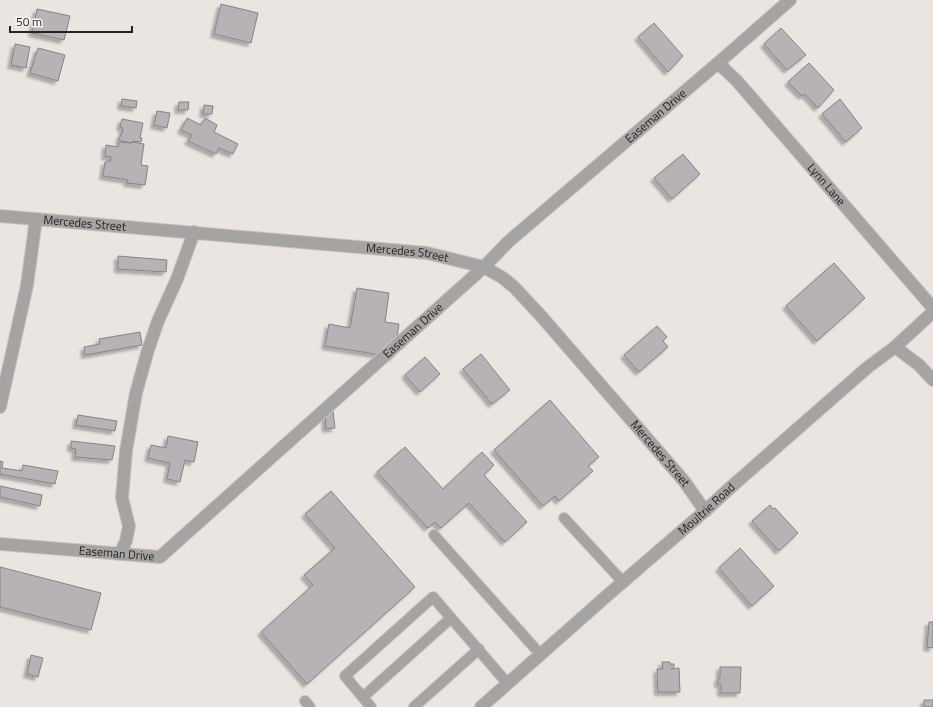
<svg xmlns="http://www.w3.org/2000/svg" width="933" height="707" font-family="'Titillium Web',sans-serif">
	<style>
		.building { fill: #b6b2b5; stroke: #868285; filter: url(#shadow) }
		.lines { fill: none; stroke-linecap: round; stroke-linejoin: round }
		.service-casing { stroke: #c7c2bf; stroke-width: 12 }
		.minor-casing { stroke: #c7c2bf; stroke-width: 14 }
		.tertiary-casing { stroke: #c7c2bf; stroke-width: 14 }
		.service { stroke: #a6a3a3; stroke-width: 10 }
		.minor { stroke: #a6a3a3; stroke-width: 12 }
		.tertiary { stroke: #a6a3a3; stroke-width: 12 }
		.labels { text-anchor: middle; stroke-width: 3.5; stroke-linejoin: round; paint-order: stroke }
		.street-label { font-size: 12px; fill: #252322; stroke: #f8f2f0 }
	</style>
	<defs>
		<filter id="shadow"><feDropShadow dx="-3.5" dy="3.5" stdDeviation="1" flood-color="#0004"/></filter>
	</defs>
	<rect width="100%" height="100%" fill="#ebe5e2"/>
	<path class="building" d="M221,4L258,13L251,43L214,34Z
		M37,9L70,16L64,40L32,33Z
		M654,23L683,56L668,72L638,37Z
		M781,28L806,55L787,70L764,44Z
		M15,44L30,47L26,68L11,65Z
		M38,48L65,55L58,81L30,73Z
		M809,63L834,90L818,108L805,94L802,96L788,82Z
		M122,99L137,101L136,108L121,106Z
		M840,99L862,128L846,142L822,114Z
		M179,102H189L188,110H178Z
		M204,105L213,106L212,114H203Z
		M157,111L170,113L167,128L154,125Z
		M187,118L201,125L205,118L217,125L214,132L238,144L233,154L219,148L216,154L188,141L192,135L181,130Z
		M122,119L143,123L140,138H142L141,142L133,141L131,143L119,140L121,134H122L123,128L120,127Z
		M119,142L132,143V142L144,144L141,165L148,166L145,185L127,183L128,180L103,176L105,162H107V161H111V157L105,156L106,145L118,147Z
		M683,154L700,174L672,199L654,178Z
		M118,256L167,260L166,272L118,269Z
		M834,263L865,298L817,341L786,306Z
		M357,288L389,293L385,322L399,324L394,357L325,346L329,324L350,328Z
		M657,326L667,337L663,341L668,347L639,372L624,355Z
		M140,332L142,345L85,355L84,347L100,344L99,339Z
		M481,354L510,390L492,404L463,369Z
		M425,357L440,374L420,392L405,375Z
		M550,400L599,457L588,466L593,471L559,501L555,496L543,506L494,450Z
		M333,411L335,428L326,429L325,412Z
		M78,415L117,421L115,431L76,425Z
		M168,436L198,442L194,462L185,460L180,482L167,479L170,463L148,458L151,445L166,448Z
		M71,441L115,446L112,460L75,457L76,449L71,448Z
		M405,447L443,489L482,452L494,465L484,475L527,522L505,542L469,503L441,528L435,522L428,528L377,472Z
		M0,461L3,462L2,468L22,471L23,465L58,471L55,484L0,474Z
		M0,486L42,495L40,506L0,497Z
		M331,491L415,587L307,684L261,632L313,585L304,575L335,548L305,514Z
		M770,505L773,509L775,508L798,533L779,551L752,521Z
		M740,548L774,586L752,606L719,568Z
		M0,567L101,593L91,630L0,607Z
		M929,622H933V648L927,647Z
		M31,655L43,658L38,677L27,674Z
		M662,662H670V664H674V667L671,669L679,668L680,692H658L657,669H663Z
		M720,667H741L740,693H721V684H718V678H720Z
		M924,700H933V707H924Z"/>
	<g class="lines">
		<g class="service-casing">
			<path id="service" d="M564,518L623,582
				M434,535L540,654
				M363,697L451,618
				M305,701L310,707
				M371,707L345,676L433,597L507,683
				M414,707L479,649"/>
		</g>
		<g class="minor-casing">
			<g id="minor">
				<path id="s1" d="M718,63L737,81L933,308"/>
				<path id="s2" d="M0,216L427,253L484,267L503,278L514,287L541,316L684,481L705,511"/>
				<path d="M895,347L919,365L933,380"/>
				<path d="M0,407L27,285L36,219"/>
				<path id="s3" d="M0,544L160,557L484,267L508,242L718,63L790,0"/>
				<path d="M120,554L126,541L129,526L122,498L126,451L136,393L148,350L158,321L177,279L194,232"/>
			</g>
		</g>
		<g class="tertiary-casing">
			<g id="tertiary">
				<path id="s4" d="M481,707L610,593L705,511L731,487L868,367L895,347L933,312"/>
			</g>
		</g>
		<use href="#service" class="service"/>
		<use href="#minor" class="minor"/>
		<use href="#tertiary" class="tertiary"/>
	</g>
	<g class="labels">
		<g class="street-label">
			<text dy="4" stroke="none"><textPath href="#s3" startOffset="824">Easeman Drive</textPath></text>
			<text dy="4" stroke="none"><textPath href="#s1" startOffset="163">Lynn Lane</textPath></text>
			<text dy="4" stroke="none"><textPath href="#s2" startOffset="85">Mercedes Street</textPath></text>
			<text dy="4" stroke="none"><textPath href="#s2" startOffset="409">Mercedes Street</textPath></text>
			<text dy="4" stroke="none"><textPath href="#s3" startOffset="500">Easeman Drive</textPath></text>
			<text dy="4" stroke="none"><textPath href="#s2" startOffset="745">Mercedes Street</textPath></text>
			<text dy="4" stroke="none"><textPath href="#s4" startOffset="300">Moultrie Road</textPath></text>
			<text dy="4" stroke="none"><textPath href="#s3" startOffset="117">Easeman Drive</textPath></text>
		</g>
	</g>
	<path d="M10 26v6h122v-6" fill="none" stroke="#252322" stroke-width="2"/>
	<text x="16" y="26" font-size="12" fill="#252322" stroke="#f8f2f0" stroke-width="3" paint-order="stroke">50 m</text>
</svg>
